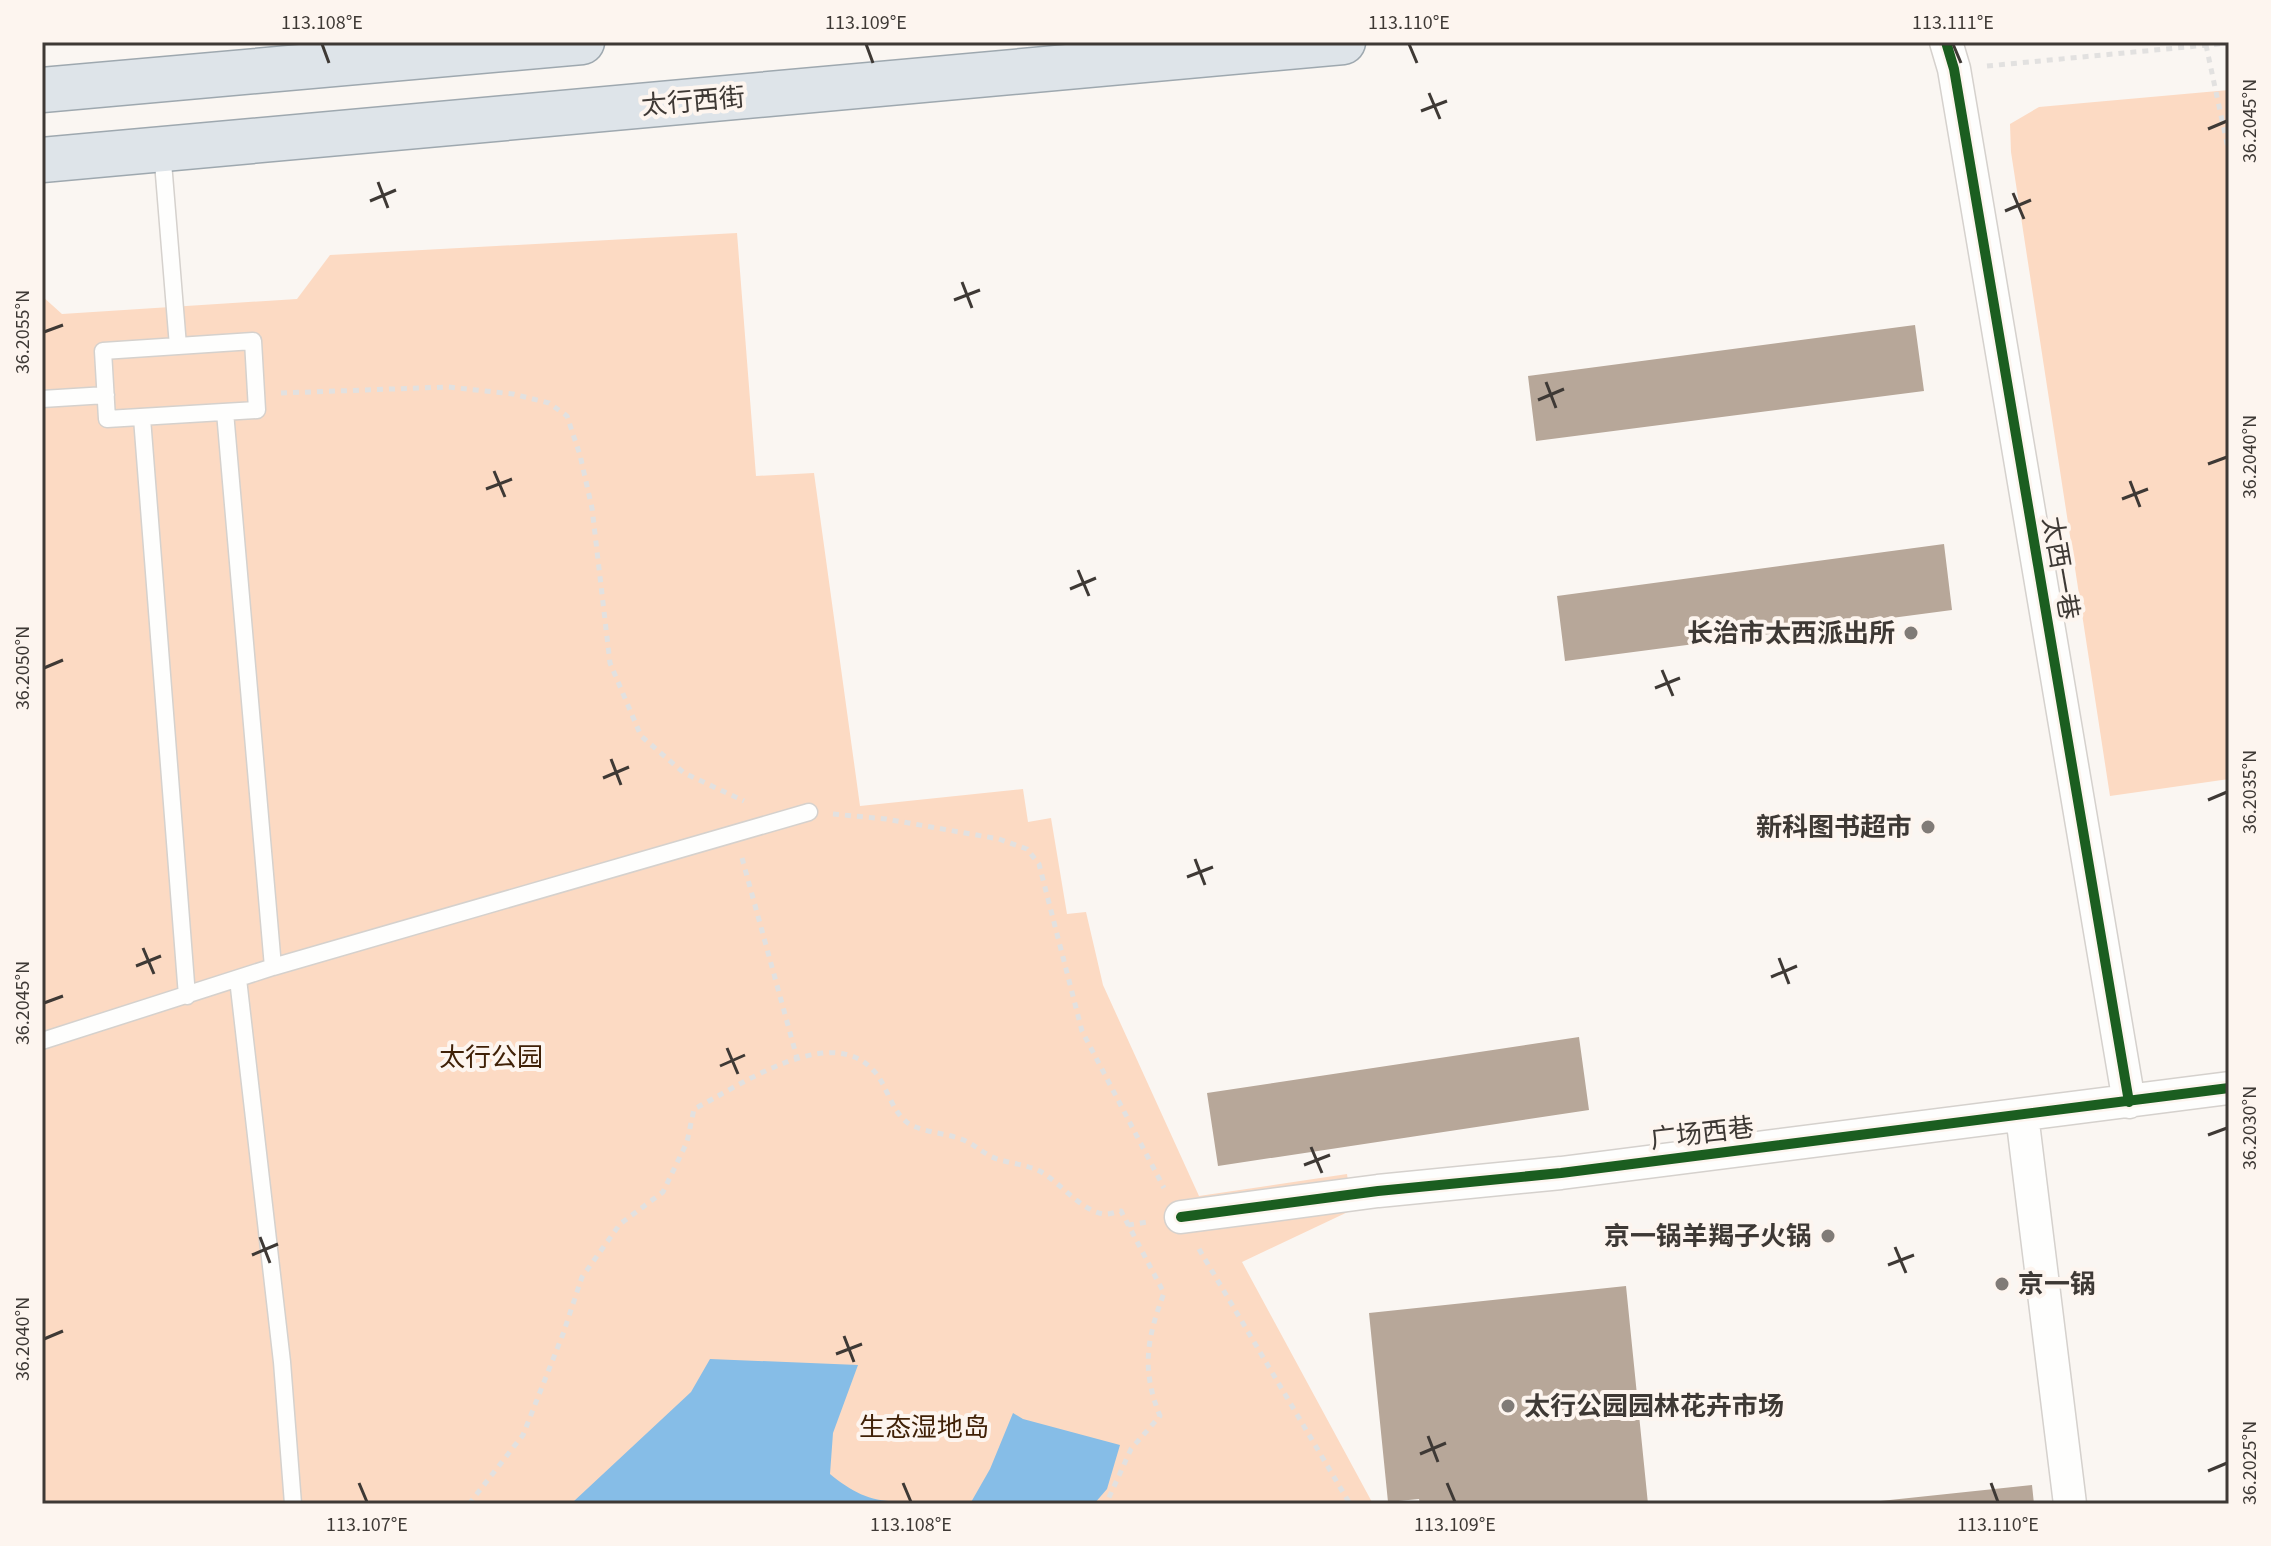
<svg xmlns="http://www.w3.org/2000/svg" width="2271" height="1546" font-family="'Source Sans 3','Noto Sans SC',sans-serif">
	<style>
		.green { fill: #fcdac3 }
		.water { fill: #86bde7 }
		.building { fill: #b7a799 }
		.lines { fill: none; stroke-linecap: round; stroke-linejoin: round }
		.lane-casing { stroke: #d5d1cd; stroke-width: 19 }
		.street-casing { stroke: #d5d1cd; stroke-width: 35 }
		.primary-casing { stroke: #9ea8af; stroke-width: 47 }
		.path { stroke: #e2e1e0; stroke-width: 5; stroke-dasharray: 6 6; stroke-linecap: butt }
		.lane { stroke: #fefefd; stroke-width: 16 }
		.street { stroke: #fefefd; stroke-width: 32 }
		.primary { stroke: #dee4e9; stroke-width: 44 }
		.cycleway-casing { stroke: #fdf5ef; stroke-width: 15 }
		.cycleway { stroke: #1b5e20; stroke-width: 10 }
		.ticks { fill: none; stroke: #3e3935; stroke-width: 3 }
		.poi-dot { fill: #807b77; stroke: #fdf5ef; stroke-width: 3 }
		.labels { text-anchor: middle; stroke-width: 8; stroke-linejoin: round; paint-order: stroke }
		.street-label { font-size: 26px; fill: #3e3935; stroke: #fdf5ef }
		.poi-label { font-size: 26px; font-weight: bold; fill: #3e3935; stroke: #fdf5ef; text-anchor: end }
		.park-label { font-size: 26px; fill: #402107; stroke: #fdf5ef }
		.neatline { fill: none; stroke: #3e3935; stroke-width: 3 }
		.ticks-label { font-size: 20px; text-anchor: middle; fill: #3e3935 }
	</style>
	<rect width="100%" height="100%" fill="#faf6f2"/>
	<path class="green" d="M2229,90V779L2110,796L2011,152L2010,124L2039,107Z
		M737,233L756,476L814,473L860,806L1023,789L1028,822L1051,818L1067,914L1086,912L1103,985L1199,1196L1347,1174L1352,1210L1242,1262L1373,1504H42V296L62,314L297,299L330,255Z"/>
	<path class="water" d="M710,1359L858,1365L833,1433L830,1474C853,1493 873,1503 903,1501L906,1504H567L573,1502L691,1392Z
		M1013,1413L1023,1419L1120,1445L1107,1489L1094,1504H970L990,1469Z"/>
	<path class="building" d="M1915,325L1924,391L1536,441L1528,376Z
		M1944,544L1952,610L1565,661L1557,596Z
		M1579,1037L1589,1110L1218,1166L1207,1093Z
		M1626,1286L1648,1504H1420L1419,1499L1388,1502L1369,1313Z
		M2032,1485L2034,1504H1872L1871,1502Z"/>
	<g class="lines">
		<g class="lane-casing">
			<path id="lane" d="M162,150L178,346
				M253,341L257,410L107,419L103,351Z
				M42,399L106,395
				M225,412L273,967
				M142,418L187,996
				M238,979L282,1362L293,1504
				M42,1041L273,967L809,812"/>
		</g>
		<g class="street-casing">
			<path id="street" d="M1946,42L1954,69L2129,1102
				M2022,1115L2070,1504
				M1181,1217L1378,1191L1561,1173L2229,1088"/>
		</g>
		<g class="primary-casing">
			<path id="primary" d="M42,90L582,42
				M42,160L1343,42"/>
		</g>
		<path class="path" d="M2206,45L2229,153
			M1987,66L2229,43
			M281,393L448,387L513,394L549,403L567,416L580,455L592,508L610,663L641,736L684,773L744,801
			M833,814L886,819L999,839L1027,849L1039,864L1082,1031L1164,1188
			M742,858L797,1058
			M1128,1225L1148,1222
			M1199,1249L1350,1504
			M469,1504L523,1435L563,1334L582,1277L620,1224L663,1192L687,1142L694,1109C738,1087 829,1022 873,1070C888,1085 891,1114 911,1125C925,1132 943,1133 958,1138C971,1142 979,1150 990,1156C1006,1164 1026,1163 1043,1173C1061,1184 1081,1210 1103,1214C1108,1215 1116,1212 1121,1211L1164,1293C1147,1338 1141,1369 1160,1416L1131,1449L1106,1504"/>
		<use href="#lane" class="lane"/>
		<use href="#street" class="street"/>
		<use href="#primary" class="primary"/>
		<g class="cycleway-casing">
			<path id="cycleway" d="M1946,42L1954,69L2129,1102
				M1181,1217L1378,1191L1561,1173L2229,1088"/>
		</g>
		<use href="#cycleway" class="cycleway"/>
	</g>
	<path class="ticks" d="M322,44L329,63M866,44L873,63M1409,44L1417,63M1953,44L1961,63M1429,93L1440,119M1421,111L1447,101M2208,129L2227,121M378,182L388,208M2013,193L2024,219M370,201L396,190M2005,211L2031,200M962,282L972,308M954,300L980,290M44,332L63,325M1546,382L1556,408M1538,400L1564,389M2208,464L2227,457M494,471L505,497M2130,481L2140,507M486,489L512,479M2122,499L2148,489M1078,570L1089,596M1070,589L1096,578M44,668L63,660M1662,670L1673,696M1655,688L1680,678M611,759L621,785M603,778L629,767M2208,800L2227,792M1195,859L1205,885M1187,877L1213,867M143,948L154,974M1779,958L1789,984M136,966L161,956M1771,977L1797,966M44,1003L63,996M727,1048L738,1074M720,1066L745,1055M2208,1135L2227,1128M1311,1147L1322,1173M1304,1165L1330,1155M260,1237L270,1263M1895,1247L1906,1273M252,1255L278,1244M1888,1265L1914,1255M844,1336L854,1362M44,1339L63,1331M836,1354L862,1344M1428,1436L1438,1462M1420,1454L1446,1443M2208,1471L2227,1463M359,1483L367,1502M903,1483L911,1502M1447,1483L1455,1502M1991,1483L1998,1502"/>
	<g class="poi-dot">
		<circle cx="1911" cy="633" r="8"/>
		<circle cx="1928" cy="827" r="8"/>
		<circle cx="1828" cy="1236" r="8"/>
		<circle cx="2002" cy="1284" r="8"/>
		<circle cx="1508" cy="1406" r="8"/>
	</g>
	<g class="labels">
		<g class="street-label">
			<text transform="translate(693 101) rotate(-5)" y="9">太行西街</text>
			<text transform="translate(2061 568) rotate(80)" y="9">太西一巷</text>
			<text transform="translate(1702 1133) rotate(-7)" y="9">广场西巷</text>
		</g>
		<g class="poi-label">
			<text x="1895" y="642">长治市太西派出所</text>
			<text x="1912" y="836">新科图书超市</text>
			<text x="1812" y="1245">京一锅羊羯子火锅</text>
			<text x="2018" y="1293" text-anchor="start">京一锅</text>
			<text x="1524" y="1415" text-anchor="start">太行公园园林花卉市场</text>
		</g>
		<g class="park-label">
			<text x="491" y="1066">太行公园</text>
			<text x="924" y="1436">生态湿地岛</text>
		</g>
	</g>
	<rect width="2271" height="1546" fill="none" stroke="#fdf5ef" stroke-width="88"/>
	<rect x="44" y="44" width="2183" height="1458" class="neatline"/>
	<g class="ticks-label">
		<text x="322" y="29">113.108°E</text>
		<text x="866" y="29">113.109°E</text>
		<text x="1409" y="29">113.110°E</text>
		<text x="1953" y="29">113.111°E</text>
		<text transform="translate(2249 121) rotate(-90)" y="7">36.2045°N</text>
		<text transform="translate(22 332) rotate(-90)" y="7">36.2055°N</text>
		<text transform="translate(2249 457) rotate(-90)" y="7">36.2040°N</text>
		<text transform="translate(22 668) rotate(-90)" y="7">36.2050°N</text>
		<text transform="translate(2249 792) rotate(-90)" y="7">36.2035°N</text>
		<text transform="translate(22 1003) rotate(-90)" y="7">36.2045°N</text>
		<text transform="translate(2249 1128) rotate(-90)" y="7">36.2030°N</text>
		<text transform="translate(22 1339) rotate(-90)" y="7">36.2040°N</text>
		<text transform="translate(2249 1463) rotate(-90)" y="7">36.2025°N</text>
		<text x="367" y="1531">113.107°E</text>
		<text x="911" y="1531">113.108°E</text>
		<text x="1455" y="1531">113.109°E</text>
		<text x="1998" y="1531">113.110°E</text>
	</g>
</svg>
